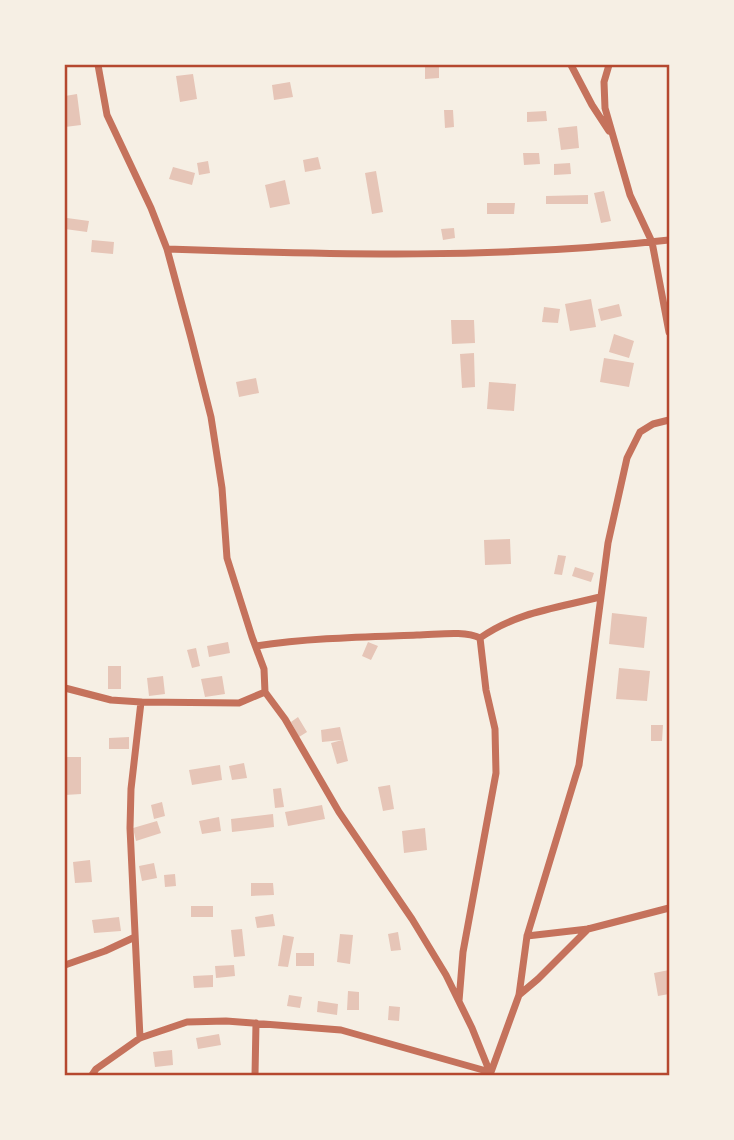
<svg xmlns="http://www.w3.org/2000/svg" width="734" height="1140" font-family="'Asap Condensed',sans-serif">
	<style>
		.building { fill: #e6c5b7 }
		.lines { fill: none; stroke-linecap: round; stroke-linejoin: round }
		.minor { stroke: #c5725c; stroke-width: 7 }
		.neatline { fill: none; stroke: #b5482f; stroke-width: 2.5 }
	</style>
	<rect width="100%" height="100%" fill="#f6efe4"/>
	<path class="building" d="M425,65H439V78L425,79Z
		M193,74L197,99L180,102L176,76Z
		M290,82L293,97L274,100L272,85Z
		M77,94L81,125L65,127V96Z
		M444,110H453L454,127L445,128Z
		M546,111L547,121L527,122V112Z
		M577,126L579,148L561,150L558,128Z
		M523,153H539L540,164L524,165Z
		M318,157L321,169L305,172L303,160Z
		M208,161L210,173L199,175L197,163Z
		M570,163L571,174L554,175V164Z
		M173,167L195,173L192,185L169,179Z
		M376,171L383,212L372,214L365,173Z
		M285,180L290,204L270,208L265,185Z
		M604,191L611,221L601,223L594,193Z
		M588,195V204H546V196Z
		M487,203H515L514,214H487Z
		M67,218L89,221L87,232L65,229Z
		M454,228L455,238L443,240L441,229Z
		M92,240L114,242L113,254L91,252Z
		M591,299L596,327L570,331L565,304Z
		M619,304L622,316L601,321L598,309Z
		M544,307L560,309L558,323L542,322Z
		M451,320H474L475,343L452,344Z
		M614,334L634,341L629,358L609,352Z
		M474,353L475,387L462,388L460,354Z
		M604,358L634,363L629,387L600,382Z
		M256,378L259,393L239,397L236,382Z
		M489,382L516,384L514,411L487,409Z
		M510,539L511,564L485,565L484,540Z
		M558,555L566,556L562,575L554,574Z
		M575,567L594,573L591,582L572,576Z
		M612,613L647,617L644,648L609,644Z
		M228,642L230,653L209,657L207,646Z
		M368,642L378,646L371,660L362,656Z
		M196,648L200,666L192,668L187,650Z
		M108,666H121V689H108Z
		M619,668L650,671L647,701L616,699Z
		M163,676L165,694L149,696L147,678Z
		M222,676L225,694L205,697L201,679Z
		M298,717L307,732L299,737L291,722Z
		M651,725H663L662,741H651Z
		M340,727L348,761L337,764L331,743L342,740L322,742L321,730Z
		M129,737V749H109V738Z
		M65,757H81V794L65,795Z
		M244,763L247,778L232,780L229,766Z
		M220,765L222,780L192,785L189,770Z
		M390,785L394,809L383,811L378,787Z
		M281,788L284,807L275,808L273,789Z
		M162,802L165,816L154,819L151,805Z
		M322,805L325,819L288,826L285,812Z
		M273,814L274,827L232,832L231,819Z
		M219,817L221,831L202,834L199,821Z
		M157,821L161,833L136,841L133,828Z
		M425,828L427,850L404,853L402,831Z
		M90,860L92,882L75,883L73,862Z
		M154,863L157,878L142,881L139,866Z
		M175,874L176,886L165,887L164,875Z
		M251,883H273L274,895L251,896Z
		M191,906H213V917H191Z
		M273,914L275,926L257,928L255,917Z
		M119,917L121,931L94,933L92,920Z
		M242,929L245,956L234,957L231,930Z
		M398,932L401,950L391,951L388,934Z
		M340,934L353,935L350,964L337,962Z
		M283,935L294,937L288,967L278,966Z
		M296,953H314V966H296Z
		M234,965L235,976L216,978L215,966Z
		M669,970V994L658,996L654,973Z
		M213,975V987L194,988L193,976Z
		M348,991L359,992V1010H347Z
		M289,995L302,997L300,1008L287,1006Z
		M318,1001L338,1004L337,1015L317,1012Z
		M389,1006L400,1007L399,1021L388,1020Z
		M219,1034L221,1045L198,1049L196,1038Z
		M172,1050L173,1065L155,1067L153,1052Z"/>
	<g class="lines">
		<path class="minor" d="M98,65L107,115L151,208L167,249L191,338L211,417L222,488L227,558L252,637L264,669L265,692L285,719L339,812L412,919L446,975L472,1028L491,1075
			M571,65L592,105L609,131
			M609,65L604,82L605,108L630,195L652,242L669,332
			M167,249C334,255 502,259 669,240
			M480,638C517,612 557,608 600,597
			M256,646C309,638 362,637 417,635C435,635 464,630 480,638
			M65,688L111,700L141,702L239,703L265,692
			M527,936L588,929L669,908
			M65,965L105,951L135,937
			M519,995L538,979L588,929
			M459,1001L463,952L496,773L495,729L486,690L480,638
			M140,1038L130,828L131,789L141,702
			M491,1072L519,995L527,936L579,765L608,543L627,458L640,432L653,424L669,420
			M92,1075L96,1069L140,1038L187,1022L226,1021L341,1030L490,1072
			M255,1075L256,1023"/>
	</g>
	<rect width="734" height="1140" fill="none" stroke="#f6efe4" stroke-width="133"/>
	<rect x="66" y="66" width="602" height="1008" class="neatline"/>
</svg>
